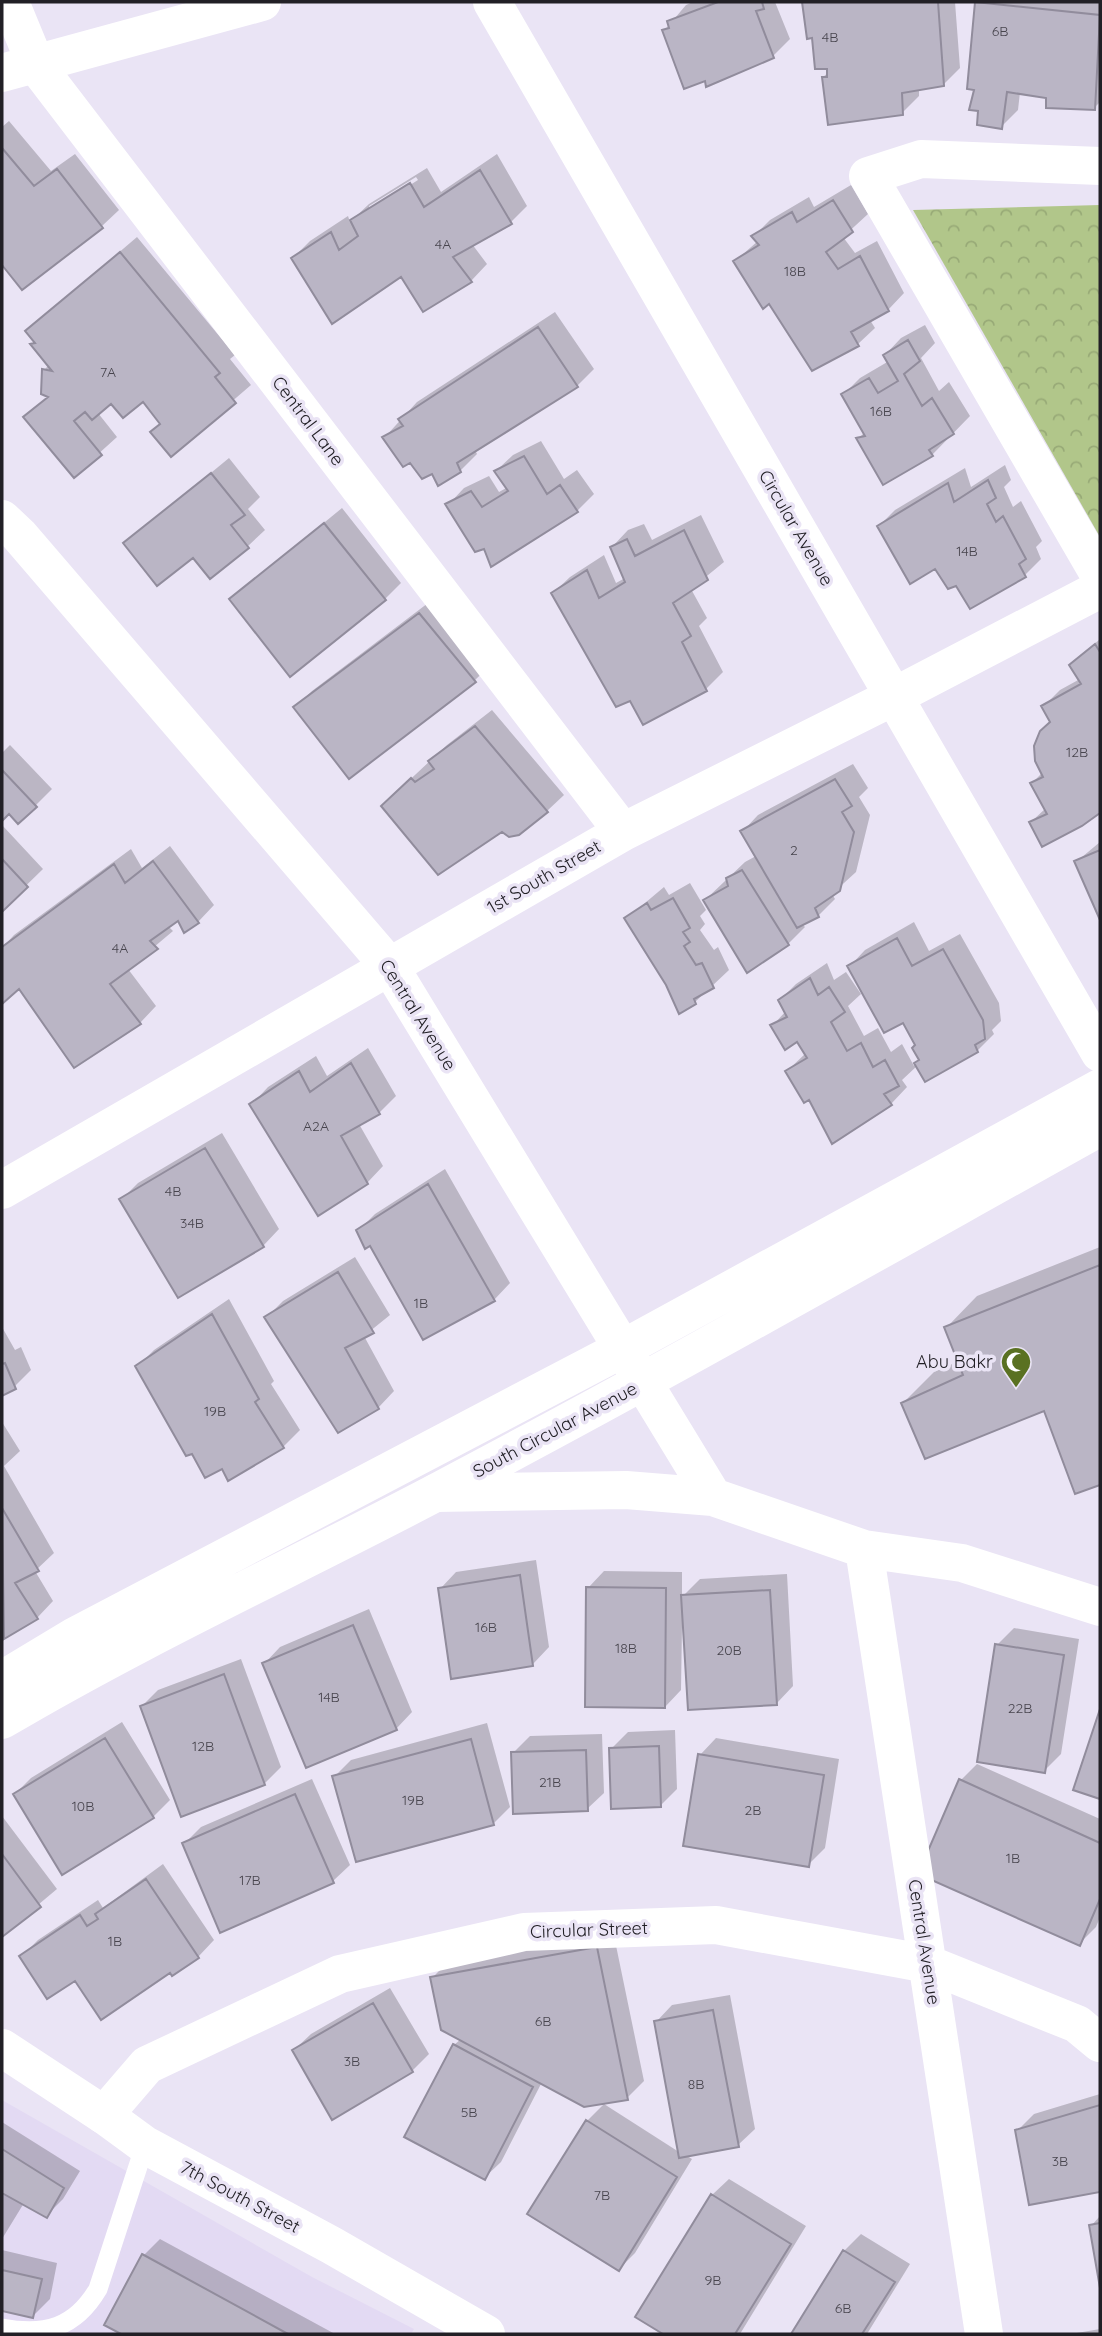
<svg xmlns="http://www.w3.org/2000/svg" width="1102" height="2336" font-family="Quicksand,sans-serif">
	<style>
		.built { fill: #e3daf3 }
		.park { fill: url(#park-crowns) }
		.shadow { fill: #0003; fill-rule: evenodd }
		.building { fill: #bab5c5; stroke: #918c9c; stroke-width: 2 }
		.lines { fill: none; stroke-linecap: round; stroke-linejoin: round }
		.service { stroke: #fff; stroke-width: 19 }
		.minor { stroke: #fff; stroke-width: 38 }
		.tertiary { stroke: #fff; stroke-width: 38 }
		.secondary { stroke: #fff; stroke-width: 38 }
		.labels { text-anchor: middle; stroke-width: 7; stroke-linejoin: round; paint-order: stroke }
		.number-label { font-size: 14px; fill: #48454e }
		.street-label { font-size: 18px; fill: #222026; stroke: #eae4f5 }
		.poi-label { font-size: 18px; fill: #222026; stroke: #eae4f5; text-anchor: end }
	</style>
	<defs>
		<pattern id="park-crowns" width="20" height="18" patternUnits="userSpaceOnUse" patternTransform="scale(1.75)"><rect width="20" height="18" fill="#b1c68a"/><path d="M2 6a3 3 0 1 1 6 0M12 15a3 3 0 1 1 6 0" fill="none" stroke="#98aa77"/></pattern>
	</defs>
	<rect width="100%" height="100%" fill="#eae4f5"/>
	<path class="built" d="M2,2100L312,2277L414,2329L411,2334H2Z"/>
	<path class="park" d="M1100,205V537L913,210Z"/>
	<path class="shadow" d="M693,2H775L790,39L773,56L706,79L664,31L686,5Z
		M805,2H955L960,68L944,84L919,89V96L902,113L823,77L829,72Z
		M976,2H1100V102L1094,108L1020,92L1018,110L1001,127L980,110L976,89L969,88Z
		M9,121L51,171L75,154L119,210L102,226L22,287L2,262V127Z
		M497,154L527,206L510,223L472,244L487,264L471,281L402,275L293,258L310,241L348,216L350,222L369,204L427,168L441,192ZM416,177L418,180L369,211V206Z
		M851,185L868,214L843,237L855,253L877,241L904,293L888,310L870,320L875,328L858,344L812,369L769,301L735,261L758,241L754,236L770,220L809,197L814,207Z
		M137,237L235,355L230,359L251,385L171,454L162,423L143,400L112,401L98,413L117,437L75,475L26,417L49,395L44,370L49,365L33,345L36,341L27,331Z
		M555,312L594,369L577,386L475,450L477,454L460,471H432L385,437L417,402Z
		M925,325L935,343L921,358L939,391L949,382L970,416L932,455L883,483L858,439L865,432L843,395L860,378L889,361L885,355L901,338Z
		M541,441L564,479L577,470L594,494L577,511L485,547L448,505L464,488L489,476L499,492L508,487L496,471L513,455Z
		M229,458L260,497L248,509L265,530L248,546L210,577L193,555L126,543Z
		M1005,465L1011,480L1004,487L1013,507L1021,501L1042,541L1036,547L1041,559L1025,575L957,584L879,526L895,510L965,468L971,487Z
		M342,508L401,583L385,599H231Z
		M701,515L724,562L691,589L707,618L699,626L723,672L706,689L644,723L631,698L553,593L570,577L604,555L616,583L625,578L612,547L628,530L644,524L652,540Z
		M436,597L492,664L475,680L349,776L295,708L312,691Z
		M1100,639V809L1081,825L1031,822L1046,808L1032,783L1043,772L1052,721L1044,706L1060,690L1080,679L1071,665Z
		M492,710L564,795L547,811L502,830L400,789L447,745Z
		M10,745L52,789L35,806L9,812L2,819V753Z
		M853,764L868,788L859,797L870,815L856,872L832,894L835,899L818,916L802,924L805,927L788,944L705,900L745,862L756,856L742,832L758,815Z
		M2,825L43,869L2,909Z
		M1100,842V915L1076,862Z
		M170,846L214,905L198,922L179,919L168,926L173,931L128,969L156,1006L140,1023L19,986L2,1002V948L14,935L131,849L142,868Z
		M690,883L706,910L700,916L705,924L700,930L714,950L718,947L729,970L694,1003L667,984L626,919L664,887L669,895Z
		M914,922L929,951L960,934L999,1003L1001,1021L992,1030L994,1034L977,1051L917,1066L902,1080L907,1087L891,1104L810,1098L787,1071L806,1053L798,1039L773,1025L786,1011L780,1000L796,984L827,963L834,980L846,972L861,994L848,1006L864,1036L878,1028L891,1052L902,1044L914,1066L920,1059L917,1045L903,1021L849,967L865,950Z
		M368,1048L396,1096L379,1113L359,1124L383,1166L367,1183L252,1104L268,1087L316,1056L327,1076Z
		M222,1133L279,1229L263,1246L122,1199L138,1183Z
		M445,1169L510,1283L494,1300L371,1243L358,1231L375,1214Z
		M1100,1247V1484L1076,1491L1045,1409L903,1403L934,1372L959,1361L946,1328L977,1296Z
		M355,1257L390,1315L364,1336L394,1391L378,1408L266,1318L283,1301Z
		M229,1299L274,1381L271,1384L300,1430L283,1447L223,1466L137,1367L154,1350Z
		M2,1327L15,1350L21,1347L31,1370L14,1387L2,1394Z
		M2,1422L20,1451L4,1466L54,1553L35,1571L53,1601L37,1618L5,1637L2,1631Z
		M536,1560L549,1647L533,1664L440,1589L456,1572Z
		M604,1571L682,1572V1597L700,1579L787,1574L793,1686L777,1703L682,1626L681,1690L665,1707L588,1588Z
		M369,1609L412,1712L396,1729L264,1664L280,1647Z
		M1014,1628L1079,1639L1061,1754L1044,1771L997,1645Z
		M241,1659L281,1767L264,1784L142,1706L158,1690Z
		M122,1722L170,1800L153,1817L15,1794L31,1778Z
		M487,1723L510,1807L494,1823L357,1860L334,1777L351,1760Z
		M675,1730L677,1789L660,1806L611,1749L628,1732Z
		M602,1734L604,1793L587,1809L513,1753L530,1736Z
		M716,1738L839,1759L825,1848L808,1865L700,1755Z
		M977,1764L1100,1819V1917L1096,1927L1079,1944L961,1780Z
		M312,1779L350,1865L333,1881L184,1844L201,1827Z
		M2,1816L57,1889L2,1935Z
		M163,1864L214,1940L198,1957L171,1970L21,1957L38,1940L98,1900L103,1908Z
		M613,1931L644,2081L627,2098L542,2082L501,2162L484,2178L454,2045L461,2039L432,1978L449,1961Z
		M390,1988L429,2054L412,2071L294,2050L311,2034Z
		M730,1995L755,2129L738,2145L685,2155L692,2159L635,2253L619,2269L587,2121L604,2104L679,2152L656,2022L672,2005Z
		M1100,2094V2190L1030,2203L1017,2131L1034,2114Z
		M2,2122L80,2171L63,2199L47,2215L24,2203L2,2239Z
		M729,2179L806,2226L740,2334H667L638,2316L712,2195Z
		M1100,2216V2279L1091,2226Z
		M861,2234L910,2264L867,2334H793L844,2251Z
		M160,2239L335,2334H125L107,2324L144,2255Z
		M2,2250L57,2263L50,2299L33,2316L2,2309Z
		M1100,2329V2334H1071Z"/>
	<path class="building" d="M718,2H762L764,9L756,11L774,58L706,87L705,81L684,89L662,30L669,28L667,21Z
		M802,2H938L944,86L902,93L903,115L828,125L822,77H827V69H815L812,38L807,39Z
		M975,2L1100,15L1095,110L1046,108V98L1007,92L1002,129L977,125L978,111L969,110L974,90L967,89Z
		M2,148L34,186L57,169L103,228L22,290L2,265Z
		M480,170L512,224L453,257L472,282L423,312L401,277L332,324L291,258L331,232L339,250L358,236L350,220L410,183L424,207Z
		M833,200L853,232L826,252L838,269L860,256L889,311L851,332L859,346L812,371L769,304L763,309L733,261L759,245L751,236L792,212L797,222Z
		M120,252L220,373L215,377L236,403L171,457L150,432L160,424L143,402L123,418L111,404L92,420L85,412L74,421L102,455L74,478L23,417L48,397L41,394L42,369L52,371L30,344L35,343L25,331Z
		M538,327L578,387L457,463L461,472L438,486L432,474L422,479L410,463L403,467L382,437L403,426L398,419Z
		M908,340L920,361L904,374L922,406L932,398L954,434L929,450L933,456L883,485L856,438L865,436L841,394L869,378L878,393L898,381L883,355Z
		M524,456L547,494L560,485L578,512L491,567L484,549L475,552L445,504L471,491L482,507L508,491L494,471Z
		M211,473L245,515L231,525L249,548L210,579L193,558L157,586L123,543Z
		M988,480L996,498L987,504L996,522L1003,516L1026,559L1019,564L1026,577L970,609L956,586L948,589L935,569L910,584L877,526L948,483L954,502Z
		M324,523L386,600L290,677L229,599Z
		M684,530L708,580L673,603L691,636L682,642L707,691L643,725L630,701L616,707L551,593L587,570L599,598L625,582L610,547L627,539L635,556Z
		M419,613L476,682L349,779L293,707Z
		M1095,644L1100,652V813L1082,826L1042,847L1029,822L1047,814L1030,783L1043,777L1035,761L1034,746L1040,731L1050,722L1041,706L1081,684L1069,665Z
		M475,726L548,812L519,835L509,837L502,832L438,875L381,806L411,778L415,782L434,769L428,761Z
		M2,770L37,807L18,824L9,814L2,821Z
		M835,779L852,806L842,812L854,832L840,891L815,908L819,917L797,928L740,831Z
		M1100,850V920L1074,861Z
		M2,859L28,887L2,912Z
		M153,861L199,923L184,933L178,921L150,941L158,949L110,984L141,1024L74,1068L19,989L2,1004V947L114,864L125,883Z
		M742,870L789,945L747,973L703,900L728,886L726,878Z
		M673,898L690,928L683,932L690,942L684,946L696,965L702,963L714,988L694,999L696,1004L679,1014L666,985L624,918L647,903L651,910Z
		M897,938L912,966L943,949L983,1020L985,1039L975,1045L978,1052L925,1082L914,1063L919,1060L912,1048L915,1045L903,1023L884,1033L847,966Z
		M810,978L818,995L829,987L845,1012L831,1022L847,1051L861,1043L873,1067L885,1060L899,1086L884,1094L892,1105L832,1144L809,1100L804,1103L785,1071L807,1058L797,1042L785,1050L770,1025L787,1017L778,1000Z
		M351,1063L380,1114L341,1136L368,1184L318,1216L249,1104L299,1071L310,1092Z
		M205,1148L264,1247L178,1298L119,1199Z
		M428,1184L495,1301L423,1340L370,1246L365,1249L356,1230Z
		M1100,1265V1485L1075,1494L1044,1411L925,1459L901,1403L963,1375L944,1327Z
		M338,1272L374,1333L345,1348L379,1409L338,1433L264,1317Z
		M212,1314L259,1399L255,1402L284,1448L228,1481L222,1469L205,1478L192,1454L186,1456L135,1366Z
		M5,1363L16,1389L2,1396V1364Z
		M2,1508L39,1571L15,1583L38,1619L4,1639Z
		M520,1575L533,1666L451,1679L438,1588Z
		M586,1587L666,1588L665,1708L585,1707Z
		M770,1590L777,1705L688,1710L681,1595Z
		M353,1625L397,1730L306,1768L262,1663Z
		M995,1644L1064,1655L1045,1773L977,1762Z
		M224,1674L265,1785L181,1817L140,1706Z
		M1100,1709V1799L1073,1790Z
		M105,1738L154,1818L62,1875L13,1794Z
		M471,1739L494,1825L356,1862L332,1776Z
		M659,1746L661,1807L611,1809L609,1748Z
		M586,1750L588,1811L513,1814L511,1752Z
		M698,1754L824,1775L809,1867L683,1846Z
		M959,1779L1100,1843V1899L1080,1946L918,1874Z
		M295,1794L334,1883L220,1933L182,1843Z
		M2,1854L41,1907L2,1937Z
		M146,1879L199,1958L172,1976L170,1973L101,2020L75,1981L47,1999L19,1956L80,1915L87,1926L98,1919L95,1914Z
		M597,1947L628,2100L584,2107L441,2030L430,1977Z
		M373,2003L413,2072L332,2120L292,2050Z
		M713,2010L739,2147L679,2158L654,2021Z
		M453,2044L533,2087L485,2180L404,2137Z
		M1100,2105V2192L1029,2205L1015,2130Z
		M586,2120L677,2177L619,2271L527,2214Z
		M2,2149L64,2188L47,2218L2,2193Z
		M711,2194L791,2244L735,2334H663L635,2317Z
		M1100,2223V2288L1089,2225Z
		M843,2250L895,2282L862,2334H791Z
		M142,2254L288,2334H121L104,2325Z
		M2,2270L42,2279L33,2318L2,2311Z"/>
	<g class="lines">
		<path class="service" d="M2,2328C45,2336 75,2328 98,2289L145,2145"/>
		<path class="minor" d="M10,2L36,65L623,832
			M2,73L262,2
			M1100,166L921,159L868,176L1100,576
			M2,519L19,535L390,967L713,1497
			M2,1190L623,832L893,697L1100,589
			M436,1493L626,1490L713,1497L864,1549L962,1563L1100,1607
			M864,1549L984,2334
			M104,2115L147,2065L340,1974L524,1932L716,1925L928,1964L1077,2024L1100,2043"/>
		<path class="tertiary" d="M492,2L1100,1053
			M2,2048L104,2115L145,2145L331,2245L486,2334"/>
		<path class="secondary" d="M2,1680L75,1636L622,1349L1100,1088
			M2,1720C144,1636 295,1567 441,1490C663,1373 881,1249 1100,1127"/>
	</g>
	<defs>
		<g id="mosque-pin" transform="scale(1.575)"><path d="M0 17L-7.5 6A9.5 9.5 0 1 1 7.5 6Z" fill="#5a7122" stroke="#eae4f5"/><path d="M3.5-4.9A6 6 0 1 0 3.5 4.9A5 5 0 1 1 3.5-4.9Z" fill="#fff"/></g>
	</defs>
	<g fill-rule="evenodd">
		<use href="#mosque-pin" x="1016" y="1362"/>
	</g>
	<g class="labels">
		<g class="number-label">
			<text x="1000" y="36">6B</text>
			<text x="830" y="42">4B</text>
			<text x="443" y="249">4A</text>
			<text x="795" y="276">18B</text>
			<text x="108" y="377">7A</text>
			<text x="881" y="416">16B</text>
			<text x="967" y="556">14B</text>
			<text x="1077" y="757">12B</text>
			<text x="794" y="855">2</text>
			<text x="120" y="953">4A</text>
			<text x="316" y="1131">A2A</text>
			<text x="173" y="1196">4B</text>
			<text x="192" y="1228">34B</text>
			<text x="421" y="1308">1B</text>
			<text x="215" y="1416">19B</text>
			<text x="486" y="1632">16B</text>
			<text x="626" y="1653">18B</text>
			<text x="729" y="1655">20B</text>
			<text x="329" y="1702">14B</text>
			<text x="1020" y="1713">22B</text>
			<text x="203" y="1751">12B</text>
			<text x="550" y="1787">21B</text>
			<text x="413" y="1805">19B</text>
			<text x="83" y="1811">10B</text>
			<text x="753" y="1815">2B</text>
			<text x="1013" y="1863">1B</text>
			<text x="250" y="1885">17B</text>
			<text x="115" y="1946">1B</text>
			<text x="543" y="2026">6B</text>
			<text x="352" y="2066">3B</text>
			<text x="696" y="2089">8B</text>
			<text x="469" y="2117">5B</text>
			<text x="1060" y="2166">3B</text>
			<text x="602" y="2200">7B</text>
			<text x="713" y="2285">9B</text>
			<text x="843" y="2313">6B</text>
		</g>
		<g class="street-label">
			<text transform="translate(308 421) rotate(53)" y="6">Central Lane</text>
			<text transform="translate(796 528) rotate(60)" y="6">Circular Avenue</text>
			<text transform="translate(544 877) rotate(-30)" y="6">1st South Street</text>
			<text transform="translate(418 1015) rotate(58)" y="6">Central Avenue</text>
			<text transform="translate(555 1430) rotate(-28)" y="6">South Circular Avenue</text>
			<text transform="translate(589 1930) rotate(-2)" y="6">Circular Street</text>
			<text transform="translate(924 1942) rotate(81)" y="6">Central Avenue</text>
			<text transform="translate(240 2197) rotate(28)" y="6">7th South Street</text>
		</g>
		<g class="poi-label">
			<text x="993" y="1368">Abu Bakr</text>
		</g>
	</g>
	<rect width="1102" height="2336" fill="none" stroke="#222026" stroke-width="7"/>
</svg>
